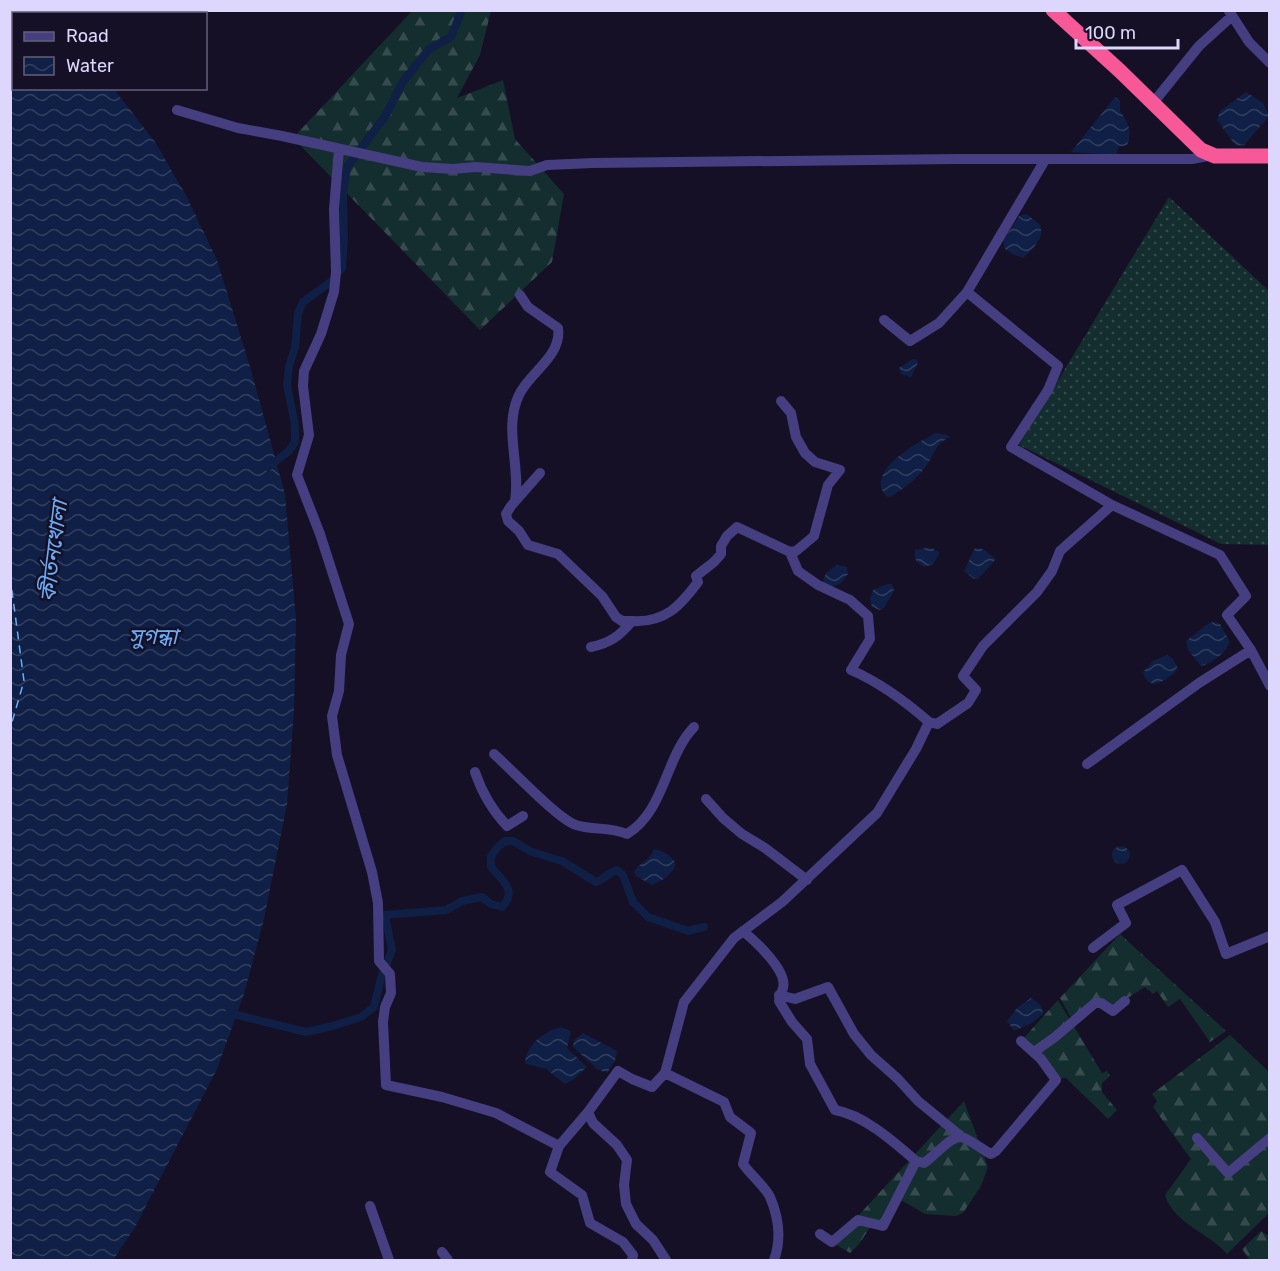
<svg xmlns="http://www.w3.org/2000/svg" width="1280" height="1271" font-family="Rubik,'Noto Sans Bengali',sans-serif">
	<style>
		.grass { fill: url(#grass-dots) }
		.forest { fill: url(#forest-firs) }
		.water { fill: url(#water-waves) }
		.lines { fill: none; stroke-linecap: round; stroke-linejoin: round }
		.canal { stroke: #0f1f45; stroke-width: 8 }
		.ferry { stroke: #6aacf7; stroke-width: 1.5; stroke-dasharray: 8 6; stroke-linecap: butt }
		.minor { stroke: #453e81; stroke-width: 10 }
		.highway { stroke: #f65898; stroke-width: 15 }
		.labels { text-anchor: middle; stroke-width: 5; stroke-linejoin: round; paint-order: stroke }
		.water-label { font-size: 22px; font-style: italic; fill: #6aacf7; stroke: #151025 }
	</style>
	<defs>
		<pattern id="grass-dots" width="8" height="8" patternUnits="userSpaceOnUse" patternTransform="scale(1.5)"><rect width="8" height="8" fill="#142d2e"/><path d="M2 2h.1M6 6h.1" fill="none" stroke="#364b4d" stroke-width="1.8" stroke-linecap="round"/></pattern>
		<pattern id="forest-firs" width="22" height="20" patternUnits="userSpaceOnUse" patternTransform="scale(1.5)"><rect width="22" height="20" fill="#142d2e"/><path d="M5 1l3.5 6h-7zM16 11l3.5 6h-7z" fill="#364b4d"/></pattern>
		<pattern id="water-waves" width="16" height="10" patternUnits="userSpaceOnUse" patternTransform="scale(1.5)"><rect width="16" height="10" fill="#0f1f45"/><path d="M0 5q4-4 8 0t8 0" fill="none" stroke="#323f61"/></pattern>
	</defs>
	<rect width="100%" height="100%" fill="#151025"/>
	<path class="grass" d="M1169,197L1269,291V545L1221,544L1019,445Z"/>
	<path class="forest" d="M412,11H491L480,55L457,98L503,80L515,139L564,194L552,262L480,330L293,138Z
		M1120,934L1226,1031L1210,1042L1180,999L1168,1007L1157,991L1153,994L1145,987L1112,1008L1102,1001L1072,1020L1060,998Z
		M1058,1000L1102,1073L1107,1071L1110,1076L1102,1083V1092L1117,1110L1108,1119L1066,1078L1057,1079L1022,1040Z
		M1230,1035L1269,1072V1213L1227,1254C1208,1232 1174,1224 1165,1195L1191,1159L1153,1107L1157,1101L1152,1094Z
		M964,1101L988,1167L981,1186L963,1213L956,1216L925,1214L901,1200L885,1230L871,1226L859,1244L850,1253L833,1243Z
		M1261,1231L1269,1236V1260H1250L1242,1249Z"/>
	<path class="water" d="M10,11H54L56,13L14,14V88L114,89L155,142L187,197L217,260L251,370L285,494L296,620L294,712L287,804L264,919L244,994L217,1069L134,1229L113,1260H11Z
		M1246,92L1263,103L1269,116L1244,145L1236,146L1217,120L1220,111Z
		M1115,97L1120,101V111C1128,122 1133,132 1127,145L1119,147L1116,155L1071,152Z
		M1027,214L1040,225C1045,238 1033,249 1023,258L1012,254L1005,249L1003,241L1019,216Z
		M913,359L917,360L918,363L911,377L901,374L899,368Z
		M936,433L948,435L950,437C935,444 935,454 926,466C917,479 903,490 889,497L886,496C864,471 918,442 936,433Z
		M925,548H932L940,553L933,564L925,567C917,564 913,558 915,550Z
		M975,548L983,549L996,559L978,579H974L964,571Z
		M837,565L847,567L848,574L841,583L833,587L824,583L823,580L826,573Z
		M887,584H892L894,591L884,608L880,610L872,607L870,599L873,590Z
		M1215,622L1220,624L1230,642C1225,653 1213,663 1201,666L1188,650L1186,641L1209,623Z
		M1167,655L1173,659L1178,669C1167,680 1149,694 1143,672L1153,661Z
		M1112 855a9 9 0 1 1 18 0a9 9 0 1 1-18 0Z
		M654,849C664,851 671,855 676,864C672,875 662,881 652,885L636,876L634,872C639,862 647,864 654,849Z
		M1031,998L1041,1005L1043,1014L1032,1023L1014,1031L1007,1021L1017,1008Z
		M561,1027L571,1032L567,1048L587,1067L573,1080L565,1084L546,1069L526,1064L525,1061C529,1042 544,1032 561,1027Z
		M583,1033L617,1051L615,1061L607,1073L597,1069L573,1047L574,1040Z"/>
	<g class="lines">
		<path class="canal" d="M268,467L289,451L295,442V425L287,385L289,366L295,348L298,313L303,302L332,281L342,268L344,239L343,192L347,167L386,115L402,83L429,49L451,37L462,10
			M229,1013L306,1032L333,1026L361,1017L374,1007L381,978L392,950L385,915L446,910L462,901L482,897L491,904L502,907C518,891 502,880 491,867V856L498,847L505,841H513L532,852L562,861L596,882C605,879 608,873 617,870L623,875L633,902L648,917L688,931L704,927"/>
		<path class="ferry" d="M10,576L24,681L10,729"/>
		<path class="minor" d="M1229,11L1249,42L1270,63
			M1153,103L1199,46L1232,16
			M177,110L238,128L282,136L422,167L453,169L475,167L530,171L547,165L593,163L956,159H1192L1213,155
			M339,149L334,209L336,272L334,292L321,334L304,371L303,386L309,435L297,475L320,534L349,624L341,655L339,691L332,716L337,755L372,872L378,903L379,961L390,974L391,993L385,1007L383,1022L386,1085L442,1097L496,1113L559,1146L550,1172L582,1195L590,1223L623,1242L633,1255L632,1260
			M884,320L910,341L939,323L967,292L1045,160
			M540,473L511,506L506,514L508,521L519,531L528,545L558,554L602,596L616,617L622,621H632
			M515,501C521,466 503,428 519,395C530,372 562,356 558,328L528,307L520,295
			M591,647C610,643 620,636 632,621C665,623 680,606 698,582L696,576L714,562L721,554V546L727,536L737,527L790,552L796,551L814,536L828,485L840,470L815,462L805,453L796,437L791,413L781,401
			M1251,650L1270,686
			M929,722L937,724L968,703L976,690L963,676L983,646L1037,592L1052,571L1060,551L1112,505L1011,447L1048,390L1058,366L967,292
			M494,754C511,769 558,819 576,825C595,831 608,826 627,834C665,811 665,757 694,727
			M1087,764L1199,683L1251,650L1227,615L1246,596L1220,555L1112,505
			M475,772C482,793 492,810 507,826L523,816
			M706,799L723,818L742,834L765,848L807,880
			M743,931C755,941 788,971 783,988C782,993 779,996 779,1001L792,1022L807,1039L810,1064L835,1110C864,1115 894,1142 916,1161
			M1093,948L1126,923L1117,905L1182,870L1215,922L1226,954L1270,936
			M779,995L795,999L828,987L854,1034L871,1055L898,1079L918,1101L962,1137
			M1034,1052L1055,1037L1095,1003H1101L1113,1011L1125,1001
			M588,1112L593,1123L617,1145L627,1160L624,1185L626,1204L636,1224L653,1240L666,1260
			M1197,1138L1228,1173L1270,1138
			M559,1146L588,1112L618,1071L632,1079L652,1087L665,1073
			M370,1206L389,1260
			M820,1234L832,1242L858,1220L883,1226L916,1161L924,1163C934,1157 950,1136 961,1137C968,1138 983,1150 991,1154L996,1151L1056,1080L1041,1059L1021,1041
			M442,1252L448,1260
			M774,1260C782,1238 779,1218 770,1197C766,1188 749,1173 743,1164L751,1133L730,1117L724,1102L665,1073L684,1002L734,938L782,902L877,813L916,749L929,722C905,701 881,683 851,670L870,639L868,616L850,600L818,585L798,571L790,552"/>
		<path class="highway" d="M1053,10L1120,71L1201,150L1215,156H1270"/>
	</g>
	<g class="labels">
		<g class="water-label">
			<text transform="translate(53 551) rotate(-83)" y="8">কীর্তনখোলা</text>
			<text x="153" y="644">সুগন্ধা</text>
		</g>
	</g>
	<rect width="1280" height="1271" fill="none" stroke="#ddd6fd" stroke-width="24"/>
	<rect x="12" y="12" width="195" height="78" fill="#151025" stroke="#655f7b" stroke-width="1.5"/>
	<rect x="24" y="32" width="30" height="9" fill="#453e81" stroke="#655f7b" stroke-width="1.5"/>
	<text x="66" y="42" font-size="18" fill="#ddd6fd">Road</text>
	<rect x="24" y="57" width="30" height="18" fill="url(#water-waves)" stroke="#655f7b" stroke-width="1.5"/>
	<text x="66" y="72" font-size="18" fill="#ddd6fd">Water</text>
	<path d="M1076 39v9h102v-9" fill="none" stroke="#ddd6fd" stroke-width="3"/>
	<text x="1085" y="39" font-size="18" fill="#ddd6fd" stroke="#151025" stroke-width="4.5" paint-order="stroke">100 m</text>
</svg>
